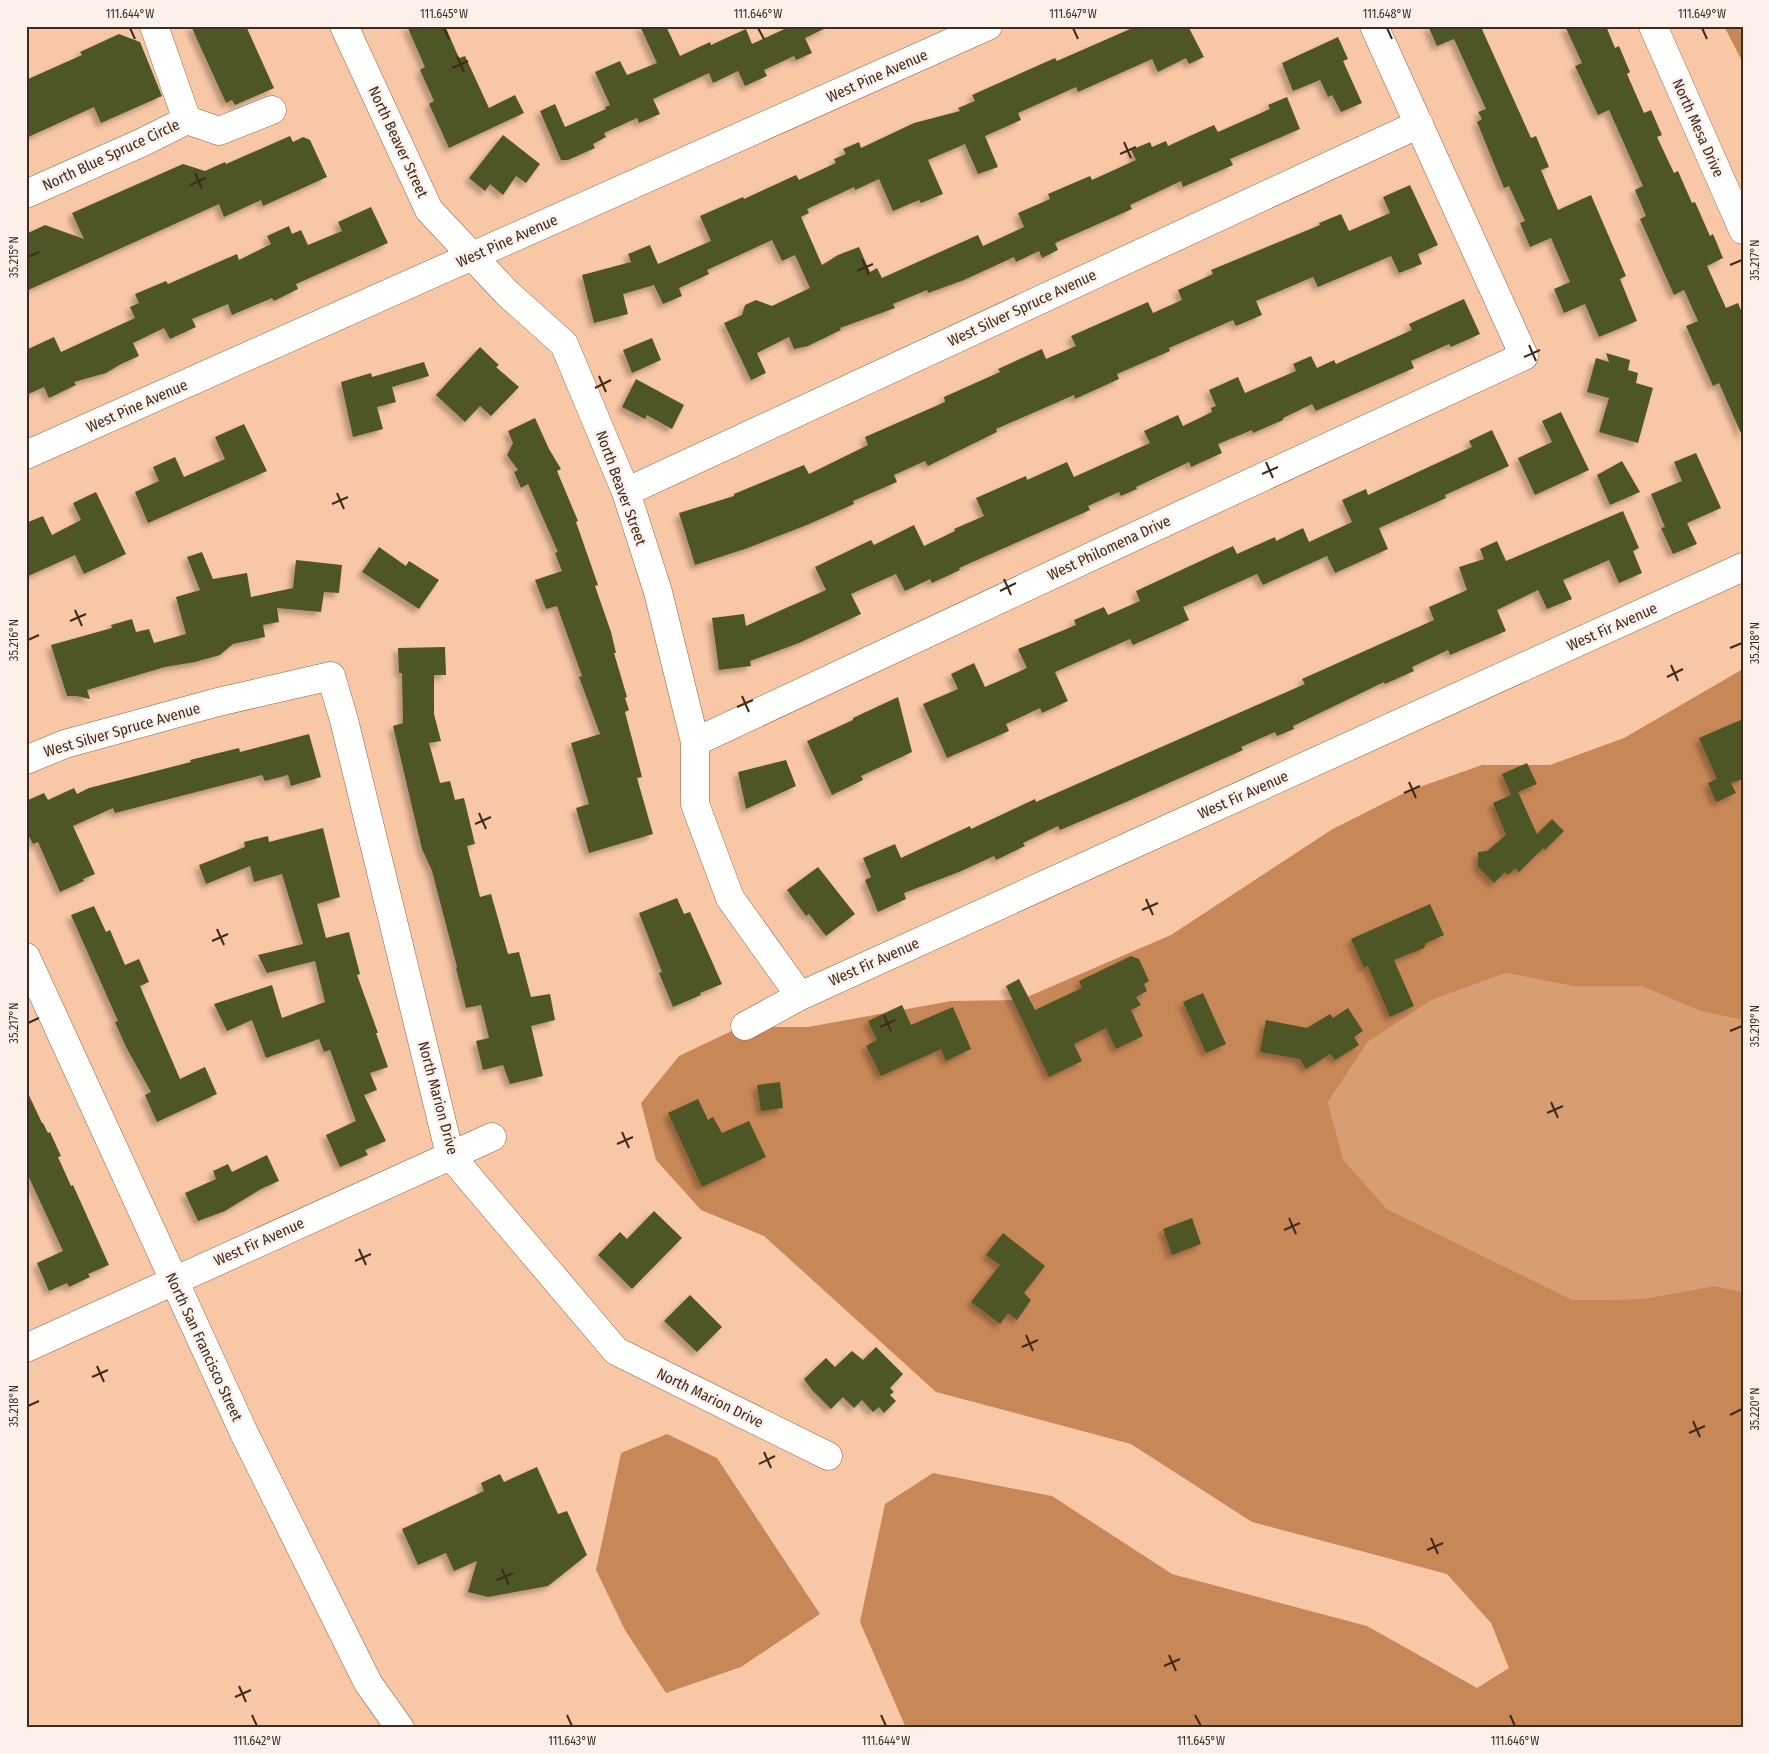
<svg xmlns="http://www.w3.org/2000/svg" width="1769" height="1754" font-family="'Fira Sans Condensed',sans-serif">
	<style>
		.green { fill: #d79d73 }
		.forest { fill: #c88756 }
		.building { fill: #4f5625; filter: url(#shadow) }
		.lines { fill: none; stroke-linecap: round; stroke-linejoin: round }
		.minor-casing { stroke: #906546; stroke-width: 29 }
		.minor { stroke: #fff; stroke-width: 28 }
		.ticks { fill: none; stroke: #3e2b1d; stroke-width: 2 }
		.labels { text-anchor: middle; stroke-width: 5; stroke-linejoin: round; paint-order: stroke }
		.street-label { font-size: 15px; fill: #3e2b1d; stroke: #fbf1ea }
		.neatline { fill: none; stroke: #3e2b1d; stroke-width: 2 }
		.ticks-label { font-size: 12px; text-anchor: middle; fill: #3e2b1d }
	</style>
	<defs>
		<filter id="shadow"><feDropShadow dx="-4.5" dy="4.5" stdDeviation="2.5" flood-color="#0004"/></filter>
	</defs>
	<rect width="100%" height="100%" fill="#f8c7a5"/>
	<path class="green" d="M1506,973L1572,986H1641L1703,1012L1743,1020V1292L1714,1286L1642,1299L1573,1300L1387,1209L1343,1159L1328,1102L1368,1042L1432,1000Z"/>
	<path class="forest" d="M1724,26H1743V63Z
		M1743,669V1020L1703,1012L1641,986H1572L1506,973L1432,1000L1368,1042L1328,1102L1343,1159L1387,1209L1573,1300L1642,1299L1714,1286L1743,1292V1728H906L860,1622L885,1504L933,1473L1052,1496L1172,1574L1367,1626L1477,1688L1509,1668L1491,1623L1447,1574L1252,1522L1131,1444L936,1392L764,1236L701,1210L656,1160L641,1103L679,1056L740,1027H808L951,1001L1020,1000L1171,935L1331,830L1408,791L1482,765H1550L1624,738Z
		M667,1434L717,1458L820,1614L741,1667L666,1693L625,1630L596,1570L621,1453Z"/>
	<path class="building" d="M191,26H246L274,88L235,105L232,100L226,103Z
		M407,26H445L459,58L465,56L489,108L515,95L524,113L449,148L429,104L434,101L420,70L425,67Z
		M640,26H666L680,56L710,42L711,45L746,29L752,44L791,26H830L805,38L812,53L796,60L794,56L764,70L767,76L745,86L738,71L713,83L709,73L653,99L660,114L639,123L637,118L604,133L606,137L593,144L595,148L568,160H561L540,111L555,104L565,127L606,109L605,107L610,105L595,72L620,61L627,75L657,63Z
		M1137,26H1188L1204,57L1189,64L1186,58L1158,72L1152,59L1078,92L1076,87L1018,113L1021,120L985,136L998,167L978,174L965,144L928,160L943,194L921,203L919,200L893,211L879,179L855,190L854,187L807,209L809,213L801,217L822,265L838,255L859,247L870,272L877,268L882,278L978,235L983,246L1024,227L1018,213L1050,199L1048,194L1090,176L1092,180L1136,160L1131,150L1150,142L1152,147L1166,141L1168,146L1214,125L1218,132L1270,109L1268,105L1287,97L1300,129L1230,159L1233,165L1183,187L1181,181L1130,205L1132,209L1055,243L1058,250L1042,258L1039,251L1016,262L1014,257L964,280L928,293L927,290L893,304L895,308L840,328L841,330L808,346L794,349L789,337L757,353L766,373L751,380L724,323L742,315L745,305L756,300L772,306L810,288L795,255L782,261L772,240L707,270L709,274L679,288L682,296L663,304L654,285L623,294L628,314L594,323L582,275L631,262L628,254L650,245L658,264L711,241L700,216L743,197L744,199L796,175L799,180L836,163L834,159L846,154L843,149L859,142L861,148L914,123L960,111L958,108L975,101L972,95L1055,58L1057,61Z
		M1428,26H1483L1481,27L1531,138L1536,136L1549,167L1541,170L1558,210L1591,195L1626,276L1620,279L1637,321L1599,337L1585,304L1564,313L1554,289L1570,282L1551,238L1530,247L1520,223L1525,221L1509,186L1504,188L1477,122L1482,119L1478,112L1486,109L1454,39L1437,46Z
		M1565,26H1606L1615,48L1619,46L1630,72L1627,74L1644,113L1651,110L1662,135L1657,137L1674,173L1678,171L1692,203L1695,202L1710,236L1713,234L1723,258L1707,266L1726,308L1738,303L1743,315V438L1719,383L1713,386L1686,326L1698,321L1684,290L1674,295L1640,219L1646,216L1635,190L1643,186L1609,110L1598,115L1575,66L1582,63Z
		M119,34L140,42L162,96L101,123L94,107L26,138V80L82,55L80,52Z
		M1338,37L1348,59L1343,61L1362,103L1341,112L1332,95L1328,97L1320,80L1293,91L1282,63Z
		M503,135L540,164L526,183L516,176L503,195L490,184L485,191L469,178Z
		M290,136L293,142L303,137L310,140L327,177L263,206L261,200L224,217L219,204L26,291V234L45,225L84,239L72,213L183,164L205,171L225,162L226,164Z
		M1410,185L1438,245L1418,254L1422,264L1399,273L1391,256L1318,287L1313,277L1256,301L1262,315L1236,326L1233,320L1169,348L1170,351L1117,374L1119,379L1075,399L1074,395L996,429L997,432L928,466L925,461L894,475L897,482L853,501L854,504L807,525L745,549L695,565L679,513L734,496V494L804,465L809,474L868,445L865,437L945,402L944,397L1000,372L998,369L1042,349L1046,359L1076,346L1071,336L1148,302L1153,313L1182,300L1178,290L1213,274L1211,270L1320,225L1319,223L1341,214L1349,231L1390,213L1383,197Z
		M371,207L388,243L296,284L298,289L274,301L272,298L232,315L228,304L192,319L196,327L170,339L164,328L133,343L139,356L121,364L106,373L74,382L76,385L49,398L44,387L26,395V350L54,337L61,352L135,318L130,307L139,303L135,294L166,281L168,284L237,254L239,260L271,244L267,236L289,226L292,234L301,230L308,245L342,231L338,222Z
		M1464,299L1480,334L1451,347L1449,344L1411,361L1414,368L1316,411L1312,404L1283,418V420L1253,433L1252,430L1218,444L1222,453L1191,467L1189,462L1136,487L1137,489L1121,496L1119,492L1088,506L1090,510L959,568L960,570L932,583L930,579L905,591L896,574L851,594L861,614L799,643L750,661L751,666L719,670L712,618L744,614L746,626L826,590L815,567L871,540L874,545L914,525L924,546L955,531L954,529L984,516L976,498L1026,476L1027,480L1067,462L1074,477L1150,443L1144,431L1178,415L1183,426L1212,412L1211,408L1216,406L1209,390L1238,377L1245,393L1296,371L1293,364L1311,356L1317,368L1334,360L1336,364L1412,330L1409,324Z
		M652,338L661,360L632,373L623,350Z
		M480,347L499,365L496,367L519,387L491,416L480,406L465,422L436,395Z
		M1606,353L1630,360L1628,370L1638,373L1636,383L1653,388L1638,443L1599,432L1609,398L1587,392L1596,358L1609,362Z
		M424,362L429,376L392,387L396,402L377,407L383,429L353,437L341,382L371,373L372,377Z
		M636,379L684,405L672,429L647,415L645,419L622,407Z
		M1561,412L1589,470L1535,495L1518,458L1552,442L1542,421Z
		M535,418L549,449L561,469L557,471L578,521L576,522L598,585L595,586L611,632L616,653H614L627,697L625,698L629,710L625,712L642,777L637,778L653,834L589,853L576,808L589,804L571,743L600,734L579,677L582,676L557,606L546,609L535,580L562,571L555,553L558,552L528,484L521,488L514,472L518,470L507,455L513,443L508,431Z
		M244,424L267,471L148,523L135,492L159,481L153,467L175,457L184,477L225,459L215,437Z
		M1492,430L1509,466L1445,495L1446,498L1379,528L1388,549L1335,573L1327,556L1263,585L1257,574L1183,607L1189,620L1133,645L1130,639L1055,672L1068,701L1042,713L1040,708L1006,724L1009,731L947,758L923,704L958,689L951,674L974,663L985,687L1027,668L1018,649L1076,625L1074,620L1104,607L1108,615L1140,601L1136,591L1233,546L1237,554L1275,537L1276,541L1303,528L1309,542L1352,522L1342,500L1366,489L1368,495L1472,447L1469,441Z
		M1696,453L1721,508L1687,523L1697,544L1673,554L1661,528L1665,527L1651,494L1682,481L1674,462Z
		M1622,461L1640,492L1610,505L1597,475Z
		M96,492L126,554L84,574L75,555L26,577V523L43,516L52,535L81,520L73,503Z
		M1623,511L1639,548L1633,551L1642,573L1619,583L1609,560L1563,580L1572,599L1547,609L1538,590L1497,610L1506,631L1450,655L1448,650L1412,667L1414,671L1385,684L1384,682L1293,726L1294,729L1277,736L1275,732L1241,747L1243,750L1126,802L1060,830L1058,826L1023,843L1025,846L996,860L994,856L959,872L904,893L906,899L878,912L865,880L871,877L863,858L895,844L901,858L970,826L971,829L1035,799L1036,802L1305,684L1302,679L1434,620L1429,607L1467,590L1459,567L1484,559L1480,549L1497,541L1506,561Z
		M379,547L406,566L409,561L439,580L419,609L362,572Z
		M202,552L213,579L247,573L251,597L293,588L296,560L342,565L339,593L324,592L321,612L277,608L279,622L263,625L265,637L233,644L220,655L195,662L165,667L87,690L90,699L76,696H67L51,645L112,628L111,625L132,619L136,632L149,629L154,643L186,634L176,597L200,590L187,557Z
		M445,647L446,675H434V714L441,741L429,743L440,783L450,781L455,800L464,798L475,844L467,846L480,897L491,894L508,954L519,952L531,997L550,994L555,1020L531,1026L543,1076L510,1084L503,1065L483,1070L476,1041L489,1038L481,1005L466,1008L456,968L457,967L432,871L422,849L393,726L403,723L402,673H399L398,648Z
		M898,697L912,752L861,776L863,780L832,795L807,741L853,720V718Z
		M1743,719V779L1731,783L1736,793L1716,802L1708,783L1717,779L1699,738Z
		M309,734L321,777L291,786L288,775L265,781L262,775L115,813L113,808L73,826L95,874L83,879L84,881L60,892L38,842L33,844L26,831V801L44,793L48,800L74,788L77,794L89,788L191,762L190,760L239,748L240,752Z
		M786,760L796,786L746,809L738,772Z
		M1527,763L1537,784L1518,792L1537,834L1552,819L1564,831L1545,850L1543,848L1519,872L1515,868L1508,875L1505,872L1494,883L1478,867V852L1487,851L1506,835L1493,803L1511,795L1502,774Z
		M323,828L340,897L317,904L326,938L349,932L360,974L357,975L378,1033H376L388,1067L370,1073L377,1090L364,1095L386,1141L365,1150L368,1155L340,1167L326,1135L356,1121L330,1050L324,1052L319,1039L266,1058L252,1020L227,1031L214,1004L272,985L282,1018L325,1002L315,961L267,973L258,955L303,944L282,874L254,882L250,866L206,884L199,865L245,847L244,842L268,836L269,842Z
		M818,867L855,914L826,936L809,914L806,916L787,890Z
		M677,898L684,914L690,912L722,984L700,993L701,995L673,1007L659,973L662,972L639,913Z
		M1430,904L1444,935L1426,943L1424,948L1394,960L1414,1006L1390,1017L1368,966L1364,968L1351,939Z
		M94,906L106,932L110,930L125,965L139,959L149,982L140,986L180,1079L205,1067L217,1094L157,1122L145,1095L151,1092L126,1047L115,1022L118,1021L71,915Z
		M1131,956L1139,959L1149,981L1144,984L1147,991L1136,997L1141,1005L1131,1010L1143,1036L1116,1049L1106,1028L1074,1044L1082,1061L1049,1077L1006,986L1019,979L1035,1010L1082,988L1079,981Z
		M1203,993L1226,1044L1206,1053L1183,1002Z
		M902,1005L911,1025L953,1007L971,1049L946,1061L941,1049L881,1076L866,1046L877,1040L868,1021Z
		M1348,1008L1363,1031L1354,1037L1359,1045L1335,1060L1330,1054L1306,1069L1300,1059L1260,1052L1266,1020L1307,1028L1330,1014L1333,1018Z
		M780,1082L783,1108L761,1111L757,1085Z
		M26,1089L42,1123H43L48,1133L50,1132L61,1156L58,1157L71,1186L73,1185L109,1265L88,1274L90,1277L69,1287L67,1283L49,1291L37,1263L63,1251L26,1171Z
		M698,1099L708,1120L713,1117L722,1133L749,1121L766,1157L702,1187L668,1113Z
		M267,1155L279,1181L261,1189L225,1211L198,1221L185,1193L216,1179L213,1171L228,1164L232,1172Z
		M654,1211L682,1238L632,1289L598,1255L620,1232L627,1239Z
		M1192,1218L1201,1244L1172,1255L1163,1229Z
		M1003,1233L1045,1266L1024,1293L1031,1300L1017,1320L1008,1313L1000,1324L971,1302L1000,1265L986,1255Z
		M690,1295L722,1327L697,1352L664,1321Z
		M876,1347L903,1374L890,1388L894,1392L890,1395L896,1401L884,1413L879,1407L873,1412L862,1400L854,1408L843,1397L831,1409L812,1390L804,1379L826,1358L835,1367L852,1351L863,1360Z
		M537,1467L558,1514L567,1511L587,1555L548,1586L488,1597L468,1592L477,1561L454,1571L446,1553L418,1565L402,1529L484,1491L481,1483L500,1474L504,1482Z"/>
	<g class="lines">
		<g class="minor-casing">
			<path id="minor" d="M344,26L429,210L507,293L564,344L626,492L658,592L695,742V804L730,898L800,996
				M1653,26L1743,230
				M187,120L219,131L272,110
				M26,194L143,142L187,120L154,26
				M26,455L988,26
				M626,492L1419,124
				M695,742L1116,545L1524,356L1374,26
				M26,760L65,744L218,702L331,676L344,720L450,1155L616,1351L828,1456
				M26,957L244,1433L368,1683L400,1728
				M745,1026L800,996L1743,567
				M26,1348L492,1137"/>
		</g>
		<use href="#minor" class="minor"/>
	</g>
	<path class="ticks" d="M130,28L135,39M444,28L449,39M758,28L764,39M1073,28L1078,39M1387,28L1392,39M1702,28L1707,39M457,56L464,72M452,68L468,61M1124,142L1131,158M1120,154L1136,147M195,173L202,189M190,185L206,178M28,257L39,252M862,259L869,275M1730,265L1742,260M857,271L873,264M1529,345L1536,361M1524,357L1540,350M599,376L606,392M595,388L611,380M1266,462L1273,478M1262,474L1278,467M337,493L344,509M332,504L348,497M1004,579L1011,595M1000,591L1016,583M75,610L82,626M70,621L86,614M28,640L39,635M1730,648L1742,643M1671,665L1678,681M1667,677L1683,669M742,696L749,712M737,707L753,700M1409,782L1416,798M1404,793L1420,786M479,813L486,829M475,824L491,817M1146,899L1153,915M1142,910L1158,903M217,929L224,945M212,941L228,934M884,1015L891,1031M28,1023L39,1018M880,1027L895,1020M1730,1031L1742,1026M1551,1102L1558,1118M1547,1113L1563,1106M622,1132L629,1148M617,1144L633,1137M1289,1218L1296,1234M1284,1230L1300,1223M359,1249L366,1265M355,1261L371,1254M1026,1335L1033,1351M1022,1347L1038,1340M97,1366L104,1382M92,1377L108,1370M28,1406L39,1401M1730,1415L1742,1409M1693,1421L1700,1437M1689,1433L1705,1426M764,1452L771,1468M759,1464L775,1456M1431,1538L1438,1554M1427,1550L1443,1543M502,1569L509,1585M497,1580L513,1573M1169,1655L1176,1671M1164,1666L1180,1659M239,1686L246,1702M235,1697L251,1690M252,1715L257,1726M567,1715L572,1726M881,1715L886,1726M1195,1715L1201,1726M1510,1715L1515,1726"/>
	<g class="labels">
		<g class="street-label">
			<text transform="translate(877 76) rotate(-24)" y="5">West Pine Avenue</text>
			<text transform="translate(1698 128) rotate(66)" y="5">North Mesa Drive</text>
			<text transform="translate(398 142) rotate(65)" y="5">North Beaver Street</text>
			<text transform="translate(111 155) rotate(-25)" y="5">North Blue Spruce Circle</text>
			<text transform="translate(507 241) rotate(-24)" y="5">West Pine Avenue</text>
			<text transform="translate(1022 308) rotate(-25)" y="5">West Silver Spruce Avenue</text>
			<text transform="translate(137 406) rotate(-24)" y="5">West Pine Avenue</text>
			<text transform="translate(621 488) rotate(70)" y="5">North Beaver Street</text>
			<text transform="translate(1109 548) rotate(-25)" y="5">West Philomena Drive</text>
			<text transform="translate(1612 627) rotate(-24)" y="5">West Fir Avenue</text>
			<text transform="translate(122 730) rotate(-16)" y="5">West Silver Spruce Avenue</text>
			<text transform="translate(1243 795) rotate(-24)" y="5">West Fir Avenue</text>
			<text transform="translate(874 962) rotate(-24)" y="5">West Fir Avenue</text>
			<text transform="translate(438 1098) rotate(75)" y="5">North Marion Drive</text>
			<text transform="translate(259 1242) rotate(-24)" y="5">West Fir Avenue</text>
			<text transform="translate(204 1347) rotate(65)" y="5">North San Francisco Street</text>
			<text transform="translate(710 1398) rotate(26)" y="5">North Marion Drive</text>
		</g>
	</g>
	<rect width="1769" height="1754" fill="none" stroke="#fbf1ea" stroke-width="55"/>
	<rect x="28" y="28" width="1714" height="1698" class="neatline"/>
	<g class="ticks-label">
		<text x="130" y="18">111.644°W</text>
		<text x="444" y="18">111.645°W</text>
		<text x="758" y="18">111.646°W</text>
		<text x="1073" y="18">111.647°W</text>
		<text x="1387" y="18">111.648°W</text>
		<text x="1702" y="18">111.649°W</text>
		<text transform="translate(14 257) rotate(-90)" y="4">35.215°N</text>
		<text transform="translate(1755 260) rotate(-90)" y="4">35.217°N</text>
		<text transform="translate(14 640) rotate(-90)" y="4">35.216°N</text>
		<text transform="translate(1755 643) rotate(-90)" y="4">35.218°N</text>
		<text transform="translate(14 1023) rotate(-90)" y="4">35.217°N</text>
		<text transform="translate(1755 1026) rotate(-90)" y="4">35.219°N</text>
		<text transform="translate(14 1406) rotate(-90)" y="4">35.218°N</text>
		<text transform="translate(1755 1409) rotate(-90)" y="4">35.220°N</text>
		<text x="257" y="1745">111.642°W</text>
		<text x="572" y="1745">111.643°W</text>
		<text x="886" y="1745">111.644°W</text>
		<text x="1201" y="1745">111.645°W</text>
		<text x="1515" y="1745">111.646°W</text>
	</g>
</svg>
